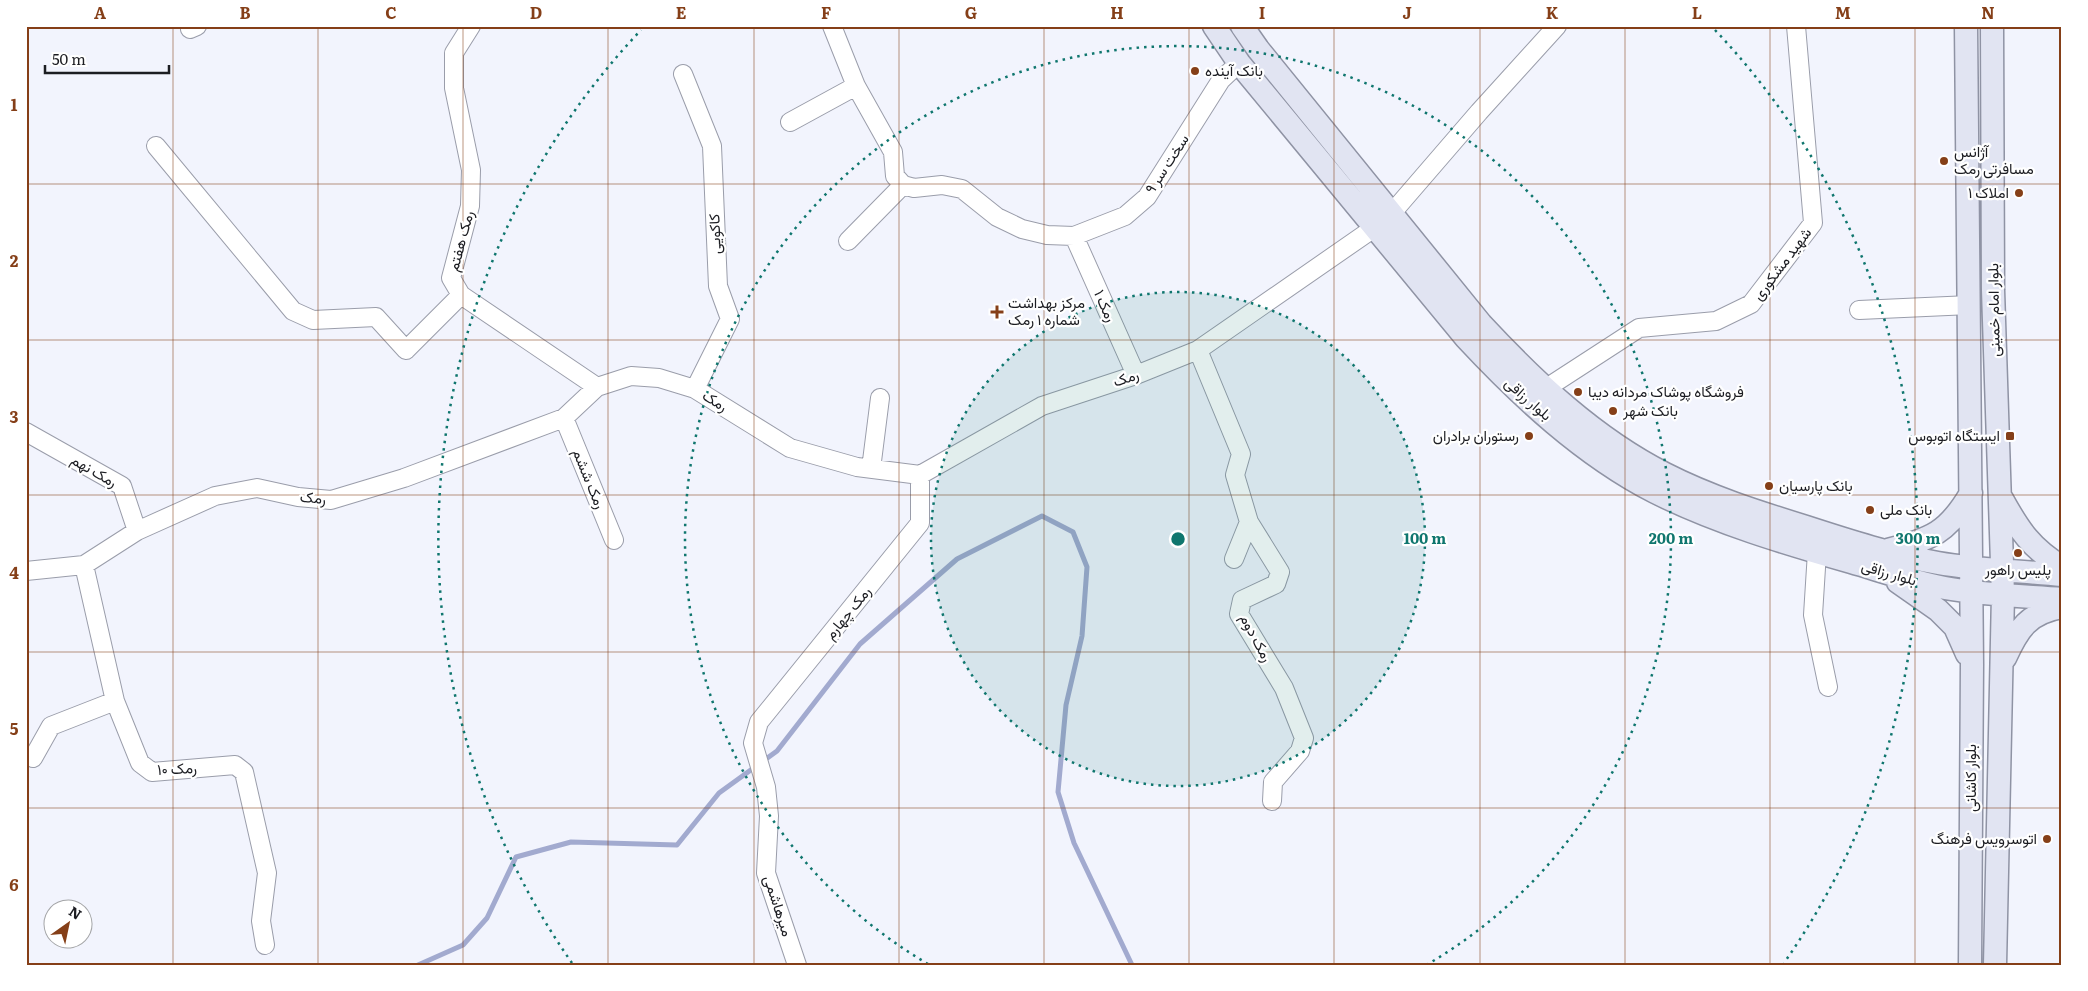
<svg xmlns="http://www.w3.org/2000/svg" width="2088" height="991" font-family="Literata,Vazirmatn,serif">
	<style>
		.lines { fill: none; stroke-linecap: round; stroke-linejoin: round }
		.stream { stroke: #a2aacf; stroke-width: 5 }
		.minor-casing { stroke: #9a9daa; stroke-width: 20 }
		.major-casing { stroke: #8f93a4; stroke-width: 25 }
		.minor { stroke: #fff; stroke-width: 18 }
		.major { stroke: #e1e4f2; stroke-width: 22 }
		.grid { fill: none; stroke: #853f18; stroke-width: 1; stroke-opacity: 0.55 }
		.ring { fill: none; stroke: #0f766e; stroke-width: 2.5; stroke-dasharray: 2.5 5 }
		.poi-dot { fill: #853f18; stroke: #fff; stroke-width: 2 }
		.labels { text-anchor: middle; stroke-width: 4.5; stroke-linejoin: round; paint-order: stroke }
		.poi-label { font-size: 15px; fill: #1c1d22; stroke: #fff; text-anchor: start }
		.street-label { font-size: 15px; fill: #1c1d22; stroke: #fff }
		.centre { fill: #0f766e; stroke: #fff; stroke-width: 2.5 }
		.ring-label { font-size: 15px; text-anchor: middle; font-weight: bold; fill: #0f766e; stroke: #fff; stroke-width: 4.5; stroke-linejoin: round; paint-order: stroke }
		.neatline { fill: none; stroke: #853f18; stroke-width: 2 }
		.grid-label { font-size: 16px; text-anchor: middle; font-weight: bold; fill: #853f18 }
	</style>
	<rect width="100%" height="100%" fill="#f2f4fd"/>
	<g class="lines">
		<path class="stream" d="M418,965L463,945L487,918L516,857L571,842L677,845L719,793L777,751L860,644L957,559L1042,516L1073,532L1087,567L1082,636L1066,705L1058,792L1074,843L1132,965"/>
		<g class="minor-casing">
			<path id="minor" d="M471,26L454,53V88L471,170L470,206L451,278L461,295L597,387
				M832,26L856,86L893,152L895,176L903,185L914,188L942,185L962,189L997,217L1022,229L1047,235L1074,236L1125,216L1147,197L1221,80L1239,63
				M190,29L197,26
				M683,74L712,146L718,286L730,319L695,389
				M790,122L856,86
				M156,146L293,311L313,320L376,317L406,350L461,295
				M1391,214L1479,112L1557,26
				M1074,236L1136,375
				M848,241L903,185
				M1859,310L1970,305
				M1198,350L1241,454L1235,475L1249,522L1280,572L1276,584L1242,600L1239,614L1284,688L1304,738L1300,751L1273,782L1272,801
				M1545,389L1639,328L1716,321L1751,304L1813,223L1796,26
				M564,418L614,540
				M26,432L122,486L137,531
				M871,469L880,398
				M1817,552L1813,615L1828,687
				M1234,559L1249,522
				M84,565L115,701L140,763L152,772L235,765L244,772L267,873L261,921L265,945
				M26,571L84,565L137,531L215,496L257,488L298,497L331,500L404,478L564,418L597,387L631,376L659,378L695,389L790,448L857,467L920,475L1042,406L1136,375L1198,350L1374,228
				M33,758L51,726L115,701
				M797,965L766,873L769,816L766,787L753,743L759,722L920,523V475"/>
		</g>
		<g class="major-casing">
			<path id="major" d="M1214,26L1239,63L1466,338C1520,396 1583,455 1655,492C1717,523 1785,543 1851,562C1882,571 1913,582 1945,588C1983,595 2023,596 2062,599
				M1242,26L1258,49L1481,324C1534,381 1594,438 1665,474C1710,497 1758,512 1806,527C1849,541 1893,555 1938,563C1978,570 2021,571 2062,575
				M1966,26L1972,664L1970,965
				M1992,26L1993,290L2003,594L1995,965
				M2002,499C2019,530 2031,548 2062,567
				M1888,550C1932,538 1947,534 1971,493
				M1898,582L1938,610L1955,627L1967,654
				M2005,658C2018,629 2028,613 2062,607"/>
		</g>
		<use href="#minor" class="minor"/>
		<use href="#major" class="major"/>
	</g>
	<path class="grid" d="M173,26V965M318,26V965M463,26V965M608,26V965M754,26V965M899,26V965M1044,26V965M1189,26V965M1334,26V965M1480,26V965M1625,26V965M1770,26V965M1915,26V965M26,184H2062M26,340H2062M26,495H2062M26,652H2062M26,808H2062"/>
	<circle cx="1178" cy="539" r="247" fill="#0f766e" fill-opacity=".12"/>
	<g class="ring">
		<circle cx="1178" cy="539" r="247"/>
		<path d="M928 964A493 493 0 1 1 1428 964"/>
		<path d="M572 963A740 740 0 0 1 641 30M1715 30A740 740 0 0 1 1784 963"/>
	</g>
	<g class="poi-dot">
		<circle cx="1195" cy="71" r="5"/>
		<circle cx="1944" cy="161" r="5"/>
		<circle cx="2019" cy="193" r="5"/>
		<path d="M994.5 304.5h5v5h5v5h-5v5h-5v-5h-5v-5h5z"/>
		<circle cx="1578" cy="392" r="5"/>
		<circle cx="1613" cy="411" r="5"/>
		<circle cx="1529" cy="436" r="5"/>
		<rect x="2005" y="431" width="10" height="10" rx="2.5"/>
		<circle cx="1769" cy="486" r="5"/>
		<circle cx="1870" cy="510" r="5"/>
		<circle cx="2018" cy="553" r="5"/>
		<circle cx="2047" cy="839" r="5"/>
	</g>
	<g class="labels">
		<g class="poi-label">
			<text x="1205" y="76">بانک آینده</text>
			<text x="1954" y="157">آژانس<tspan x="1954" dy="17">مسافرتی رمک</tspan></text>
			<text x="2009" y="198" text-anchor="end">املاک ۱</text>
			<text x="1008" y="308">مرکز بهداشت<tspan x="1008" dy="17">شماره ۱ رمک</tspan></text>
			<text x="1588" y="397">فروشگاه پوشاک مردانه دیبا</text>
			<text x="1623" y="416">بانک شهر</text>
			<text x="1519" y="441" text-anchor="end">رستوران برادران</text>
			<text x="2000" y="441" text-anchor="end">ایستگاه اتوبوس</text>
			<text x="1779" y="491">بانک پارسیان</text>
			<text x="1880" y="515">بانک ملی</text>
			<text x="2018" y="575" text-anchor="middle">پلیس راهور</text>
			<text x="2037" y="844" text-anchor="end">اتوسرویس فرهنگ</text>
		</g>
		<g class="street-label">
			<text transform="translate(1167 164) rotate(-57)" y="5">سخت سر ۹</text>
			<text transform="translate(715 234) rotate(-92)" y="5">کاکویی</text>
			<text transform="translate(461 241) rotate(-75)" y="5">رمک هفتم</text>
			<text transform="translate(1782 264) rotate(-53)" y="5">شهید مشکوری</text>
			<text transform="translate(1105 306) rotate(66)" y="5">رمک ۱</text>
			<text transform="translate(1994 310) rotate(-91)" y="5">بلوار امام خمینی</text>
			<text transform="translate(1126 378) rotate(-19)" y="5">رمک</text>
			<text transform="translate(1528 399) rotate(41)" y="5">بلوار رزاقی</text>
			<text transform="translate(715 401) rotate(32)" y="5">رمک</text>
			<text transform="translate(94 471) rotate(30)" y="5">رمک نهم</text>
			<text transform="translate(589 479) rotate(68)" y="5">رمک ششم</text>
			<text transform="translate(313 498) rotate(5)" y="5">رمک</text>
			<text transform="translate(1889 573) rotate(16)" y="5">بلوار رزاقی</text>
			<text transform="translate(848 613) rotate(-51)" y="5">رمک چهارم</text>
			<text transform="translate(1256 638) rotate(62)" y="5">رمک دوم</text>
			<text transform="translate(177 769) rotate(-3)" y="5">رمک ۱۰</text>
			<text transform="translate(1971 778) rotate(-90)" y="5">بلوار کاشانی</text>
			<text transform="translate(778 906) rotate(72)" y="5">میرهاشمی</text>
		</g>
	</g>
	<circle cx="1178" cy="539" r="8" class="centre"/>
	<g class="ring-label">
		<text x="1425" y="544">100 m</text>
		<text x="1671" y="544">200 m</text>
		<text x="1918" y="544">300 m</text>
	</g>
	<rect width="2088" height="991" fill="none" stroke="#ffffff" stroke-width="55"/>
	<g transform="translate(68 924) rotate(33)"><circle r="24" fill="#ffffff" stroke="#a4a5a7"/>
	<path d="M0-4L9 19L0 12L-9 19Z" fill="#853f18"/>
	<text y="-8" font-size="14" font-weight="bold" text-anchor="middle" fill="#1c1d22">N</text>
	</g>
	<path d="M45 65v8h124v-8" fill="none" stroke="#1c1d22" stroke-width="2.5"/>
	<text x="52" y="65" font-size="15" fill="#1c1d22" stroke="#ffffff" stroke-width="4" paint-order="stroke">50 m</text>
	<rect x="28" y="28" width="2032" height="936" class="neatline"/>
	<g class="grid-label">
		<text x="100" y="19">A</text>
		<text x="245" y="19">B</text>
		<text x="391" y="19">C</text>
		<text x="536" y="19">D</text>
		<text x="681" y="19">E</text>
		<text x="826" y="19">F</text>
		<text x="971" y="19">G</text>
		<text x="1117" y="19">H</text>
		<text x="1262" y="19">I</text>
		<text x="1407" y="19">J</text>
		<text x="1552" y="19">K</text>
		<text x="1697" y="19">L</text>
		<text x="1843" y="19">M</text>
		<text x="1988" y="19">N</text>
		<text x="14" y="111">1</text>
		<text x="14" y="267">2</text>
		<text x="14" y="423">3</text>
		<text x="14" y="579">4</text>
		<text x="14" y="735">5</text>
		<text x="14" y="891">6</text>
	</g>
</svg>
